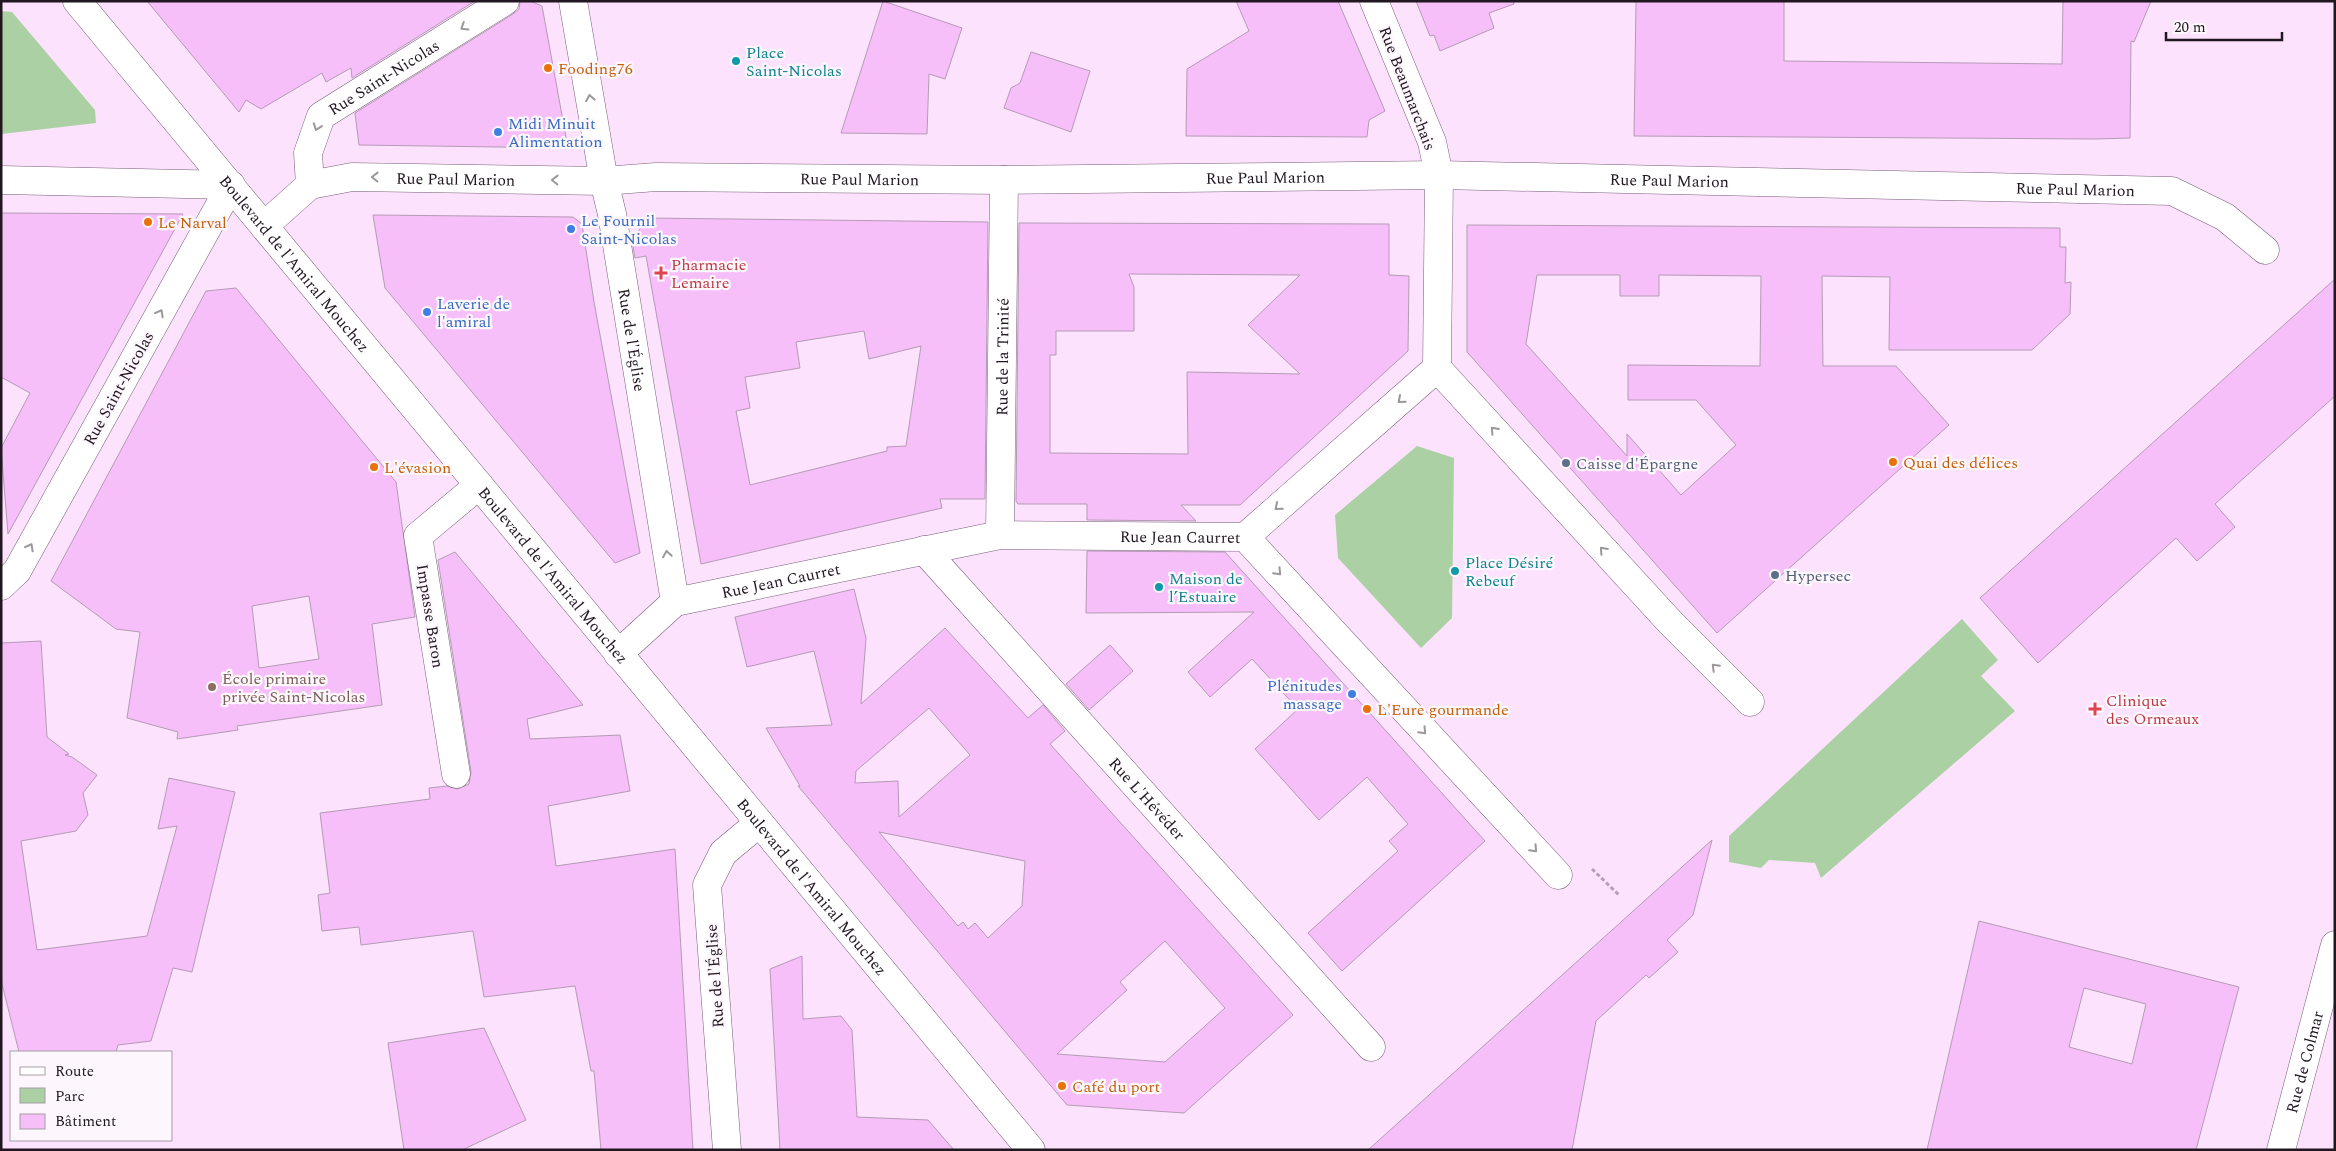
<svg xmlns="http://www.w3.org/2000/svg" width="2336" height="1151" font-family="Spectral,serif">
	<style>
		.green { fill: #aad0a4 }
		.building { fill: #f7bff9; stroke: #b49bb4; fill-rule: evenodd }
		.lines { fill: none; stroke-linecap: round; stroke-linejoin: round }
		.minor-casing { stroke: #765f76; stroke-width: 29 }
		.path { stroke: #b49fb4; stroke-width: 3; stroke-dasharray: 4 2.5; stroke-linecap: butt }
		.minor { stroke: #fff; stroke-width: 28 }
		.oneway { stroke: #9b979b }
		.culture-dot { fill: #0f9aa8; stroke: #fdf7fd; stroke-width: 2 }
		.food-dot { fill: #e8710a; stroke: #fdf7fd; stroke-width: 2 }
		.shop-dot { fill: #3f7fe0; stroke: #fdf7fd; stroke-width: 2 }
		.health-dot { fill: #e0444e; stroke: #fdf7fd; stroke-width: 2 }
		.service-dot { fill: #5c6f8a; stroke: #fdf7fd; stroke-width: 2 }
		.education-dot { fill: #8d6e63; stroke: #fdf7fd; stroke-width: 2 }
		.labels { text-anchor: middle; stroke-width: 4.5; stroke-linejoin: round; paint-order: stroke }
		.culture-label { font-size: 16px; fill: #0d838f; stroke: #fdf7fd; text-anchor: start }
		.food-label { font-size: 16px; fill: #c56008; stroke: #fdf7fd; text-anchor: start }
		.street-label { font-size: 16px; fill: #201720; stroke: #fdf7fd }
		.shop-label { font-size: 16px; fill: #366cbe; stroke: #fdf7fd; text-anchor: start }
		.health-label { font-size: 16px; fill: #be3a42; stroke: #fdf7fd; text-anchor: start }
		.service-label { font-size: 16px; fill: #4e5e75; stroke: #fdf7fd; text-anchor: start }
		.education-label { font-size: 16px; fill: #785e54; stroke: #fdf7fd; text-anchor: start }
	</style>
	<rect width="100%" height="100%" fill="#fde2fd"/>
	<path class="green" d="M1,11L12,12L95,110L96,123L2,134Z
		M1417,446L1454,458L1452,618L1421,648L1338,558L1335,515Z
		M1962,619L1998,660L1981,676L2015,711L1821,878L1815,863L1769,860L1761,868L1729,862V836Z"/>
	<path class="building" d="M147,1H475L352,78L351,68L326,82L322,73L261,109L246,100L239,112Z
		M520,1H530L542,6L568,148L359,145L355,113L513,14L519,9Z
		M883,1L962,28L945,79L929,74L927,134L841,133Z
		M1236,1H1338L1385,111L1369,120L1367,137L1186,136L1187,69L1249,31Z
		M1416,1H1513L1514,4L1489,13L1494,28L1440,51L1434,35L1430,36Z
		M1636,1H1784V61L2062,64L2063,1H2151L2134,42L2131,41L2130,138L2095,139L1634,136Z
		M1031,52L1090,71L1071,132L1004,108L1011,88L1020,83Z
		M1,213L183,214L8,534L1,448L30,393L1,377Z
		M373,215L573,217L582,224L594,302L640,553L615,563L385,288Z
		M647,218L988,222L985,499H940L942,508L701,564L646,256L635,258L632,241ZM864,331L869,359L921,346L906,446L887,447V451L750,485L736,411L750,408L745,377L800,368L796,342Z
		M1019,223L1389,224V275L1409,276L1408,351L1240,505H1181L1196,521L1087,520V504H1018L1016,501ZM1129,274L1300,275L1248,325L1300,374L1187,372L1188,454L1050,453V355H1056V331H1134V287Z
		M1467,225L2060,228V247H2066L2065,283L2071,282L2070,314L2032,350H1889L1890,277L1822,276L1823,366H1896L1949,425L1717,633L1467,352ZM1537,275H1620V296H1659V275L1761,276L1760,366L1628,365V400H1696L1736,445L1681,495L1627,434V456L1526,344Z
		M2335,279V396L2215,504L2235,527L2197,561L2176,538L2038,663L1980,598Z
		M236,288L396,482L415,617L372,624L382,705L237,726L238,730L177,739L178,732L127,718L140,632L116,629L51,581L206,291ZM309,596L319,659L259,668L252,606Z
		M1087,551L1225,552L1485,841L1342,971L1308,933L1398,851L1389,841L1408,824L1367,777L1319,820L1255,749L1298,709L1252,659L1210,697L1188,672L1254,612L1086,613Z
		M455,552L583,705L527,719L530,739L620,735L630,791L548,806L556,866L675,849L693,1150H601L594,1071H591L575,986L484,997L473,931L361,945L359,927L322,931L318,895L330,893L320,813L430,799L429,788L447,786L458,789L469,784L471,772L438,560Z
		M854,589L866,638L861,704L945,628L1028,718L1043,705L1065,731L1050,744L1293,1015L1184,1113L1067,1105L798,786H800L766,728L832,725L814,651L747,667L735,617ZM929,708L970,755L899,817L898,781L855,783L856,771ZM879,832L1025,861L1022,906L988,938L975,923L968,929L963,922L958,926ZM1165,941L1225,1008L1165,1062L1057,1054L1127,990L1120,982Z
		M41,641L47,737L69,754L65,755L72,757L97,775L83,793L88,815L76,831L21,841L37,950L147,936L177,826L158,829L169,778L235,792L192,972L173,968L151,1041L118,1045L116,1052H19L1,980V643Z
		M1110,645L1133,671L1089,710L1066,684Z
		M1712,840L1693,915L1667,940L1678,952L1649,978L1646,975L1596,1021L1572,1150H1368Z
		M1979,921L2239,987L2196,1150H1927ZM2084,988L2146,1004L2132,1064L2069,1047Z
		M802,956L803,1019L841,1016L852,1030L857,1117L928,1120L954,1150H780L770,969Z
		M484,1028L526,1120L462,1150H404L388,1043Z"/>
	<g class="lines">
		<g class="minor-casing">
			<g id="minor">
				<path id="s1" d="M77,1L1031,1150"/>
				<path id="s2" d="M573,1L604,181L612,214L675,602"/>
				<path d="M1,180L231,185L17,571L1,586"/>
				<path id="s3" d="M310,185L308,153L321,116L505,1"/>
				<path id="s4" d="M264,226L310,185L352,177L604,181L656,177L1004,180L1439,175L2172,191L2225,217L2265,250"/>
				<path d="M1437,368L1670,622L1750,702"/>
				<path id="s5" d="M1000,535L1004,180"/>
				<path d="M1245,537L1558,875"/>
				<path id="s6" d="M924,550L1371,1047"/>
				<path id="s7" d="M675,602L1000,535L1245,537L1437,368L1439,175L1432,142L1374,1"/>
				<path d="M618,654L675,602"/>
				<path d="M456,774L418,536L479,485"/>
				<path d="M727,1150L707,885L723,853L759,823"/>
				<path id="s8" d="M2281,1150L2335,945"/>
			</g>
		</g>
		<path class="path" d="M1592,869L1619,895"/>
		<use href="#minor" class="minor"/>
	</g>
	<defs><path id="oneway-chevron" d="M-2-3.5L2.5 0L-2 3.5" fill="none" stroke-width="1.6" stroke-linecap="round" stroke-linejoin="round" transform="scale(1.25)"/></defs>
	<g class="oneway">
		<use href="#oneway-chevron" transform="translate(464 27) rotate(148)"/>
		<use href="#oneway-chevron" transform="translate(590 98) rotate(-100)"/>
		<use href="#oneway-chevron" transform="translate(317 127) rotate(110)"/>
		<use href="#oneway-chevron" transform="translate(375 177) rotate(-179)"/>
		<use href="#oneway-chevron" transform="translate(555 180) rotate(-179)"/>
		<use href="#oneway-chevron" transform="translate(160 313) rotate(-61)"/>
		<use href="#oneway-chevron" transform="translate(1401 400) rotate(139)"/>
		<use href="#oneway-chevron" transform="translate(1494 430) rotate(-132)"/>
		<use href="#oneway-chevron" transform="translate(1278 507) rotate(139)"/>
		<use href="#oneway-chevron" transform="translate(30 547) rotate(-61)"/>
		<use href="#oneway-chevron" transform="translate(1603 550) rotate(-132)"/>
		<use href="#oneway-chevron" transform="translate(667 554) rotate(-99)"/>
		<use href="#oneway-chevron" transform="translate(1278 572) rotate(47)"/>
		<use href="#oneway-chevron" transform="translate(1715 667) rotate(-135)"/>
		<use href="#oneway-chevron" transform="translate(1423 731) rotate(47)"/>
		<use href="#oneway-chevron" transform="translate(1534 849) rotate(47)"/>
	</g>
	<g class="culture-dot">
		<circle cx="736" cy="61" r="5"/>
		<circle cx="1455" cy="571" r="5"/>
		<circle cx="1159" cy="587" r="5"/>
	</g>
	<g class="food-dot">
		<circle cx="548" cy="68" r="5"/>
		<circle cx="148" cy="222" r="5"/>
		<circle cx="1893" cy="462" r="5"/>
		<circle cx="374" cy="467" r="5"/>
		<circle cx="1367" cy="709" r="5"/>
		<circle cx="1062" cy="1086" r="5"/>
	</g>
	<g class="shop-dot">
		<circle cx="498" cy="132" r="5"/>
		<circle cx="571" cy="229" r="5"/>
		<circle cx="427" cy="312" r="5"/>
		<circle cx="1352" cy="694" r="5"/>
	</g>
	<g class="health-dot">
		<path d="M658.5 265.5h5v5h5v5h-5v5h-5v-5h-5v-5h5z"/>
		<path d="M2092.5 701.5h5v5h5v5h-5v5h-5v-5h-5v-5h5z"/>
	</g>
	<g class="service-dot">
		<circle cx="1566" cy="463" r="5"/>
		<circle cx="1775" cy="575" r="5"/>
	</g>
	<circle class="education-dot" cx="212" cy="687" r="5"/>
	<g class="labels">
		<g class="culture-label">
			<text x="746" y="58">Place<tspan x="746" dy="18">Saint-Nicolas</tspan></text>
			<text x="1465" y="568">Place Désiré<tspan x="1465" dy="18">Rebeuf</tspan></text>
			<text x="1169" y="584">Maison de<tspan x="1169" dy="18">l’Estuaire</tspan></text>
		</g>
		<g class="food-label">
			<text x="558" y="74">Fooding76</text>
			<text x="158" y="228">Le Narval</text>
			<text x="1903" y="468">Quai des délices</text>
			<text x="384" y="473">L'évasion</text>
			<text x="1377" y="715">L'Eure gourmande</text>
			<text x="1072" y="1092">Café du port</text>
		</g>
		<g class="street-label">
			<text dy="6" stroke="none"><textPath href="#s3" startOffset="145">Rue Saint-Nicolas</textPath></text>
			<text transform="translate(1408 88) rotate(69)" y="6">Rue Beaumarchais</text>
			<text dy="6" stroke="none"><textPath href="#s4" startOffset="1018">Rue Paul Marion</textPath></text>
			<text dy="6" stroke="none"><textPath href="#s4" startOffset="208">Rue Paul Marion</textPath></text>
			<text dy="6" stroke="none"><textPath href="#s4" startOffset="612">Rue Paul Marion</textPath></text>
			<text dy="6" stroke="none"><textPath href="#s4" startOffset="1422">Rue Paul Marion</textPath></text>
			<text dy="6" stroke="none"><textPath href="#s4" startOffset="1828">Rue Paul Marion</textPath></text>
			<text dy="6" stroke="none"><textPath href="#s1" startOffset="341">Boulevard de l'Amiral Mouchez</textPath></text>
			<text dy="6" stroke="none"><textPath href="#s2" startOffset="344">Rue de l'Église</textPath></text>
			<text dy="6" stroke="none"><textPath href="#s5" startOffset="178">Rue de la Trinité</textPath></text>
			<text transform="translate(118 388) rotate(-61)" y="6">Rue Saint-Nicolas</text>
			<text dy="6" stroke="none"><textPath href="#s7" startOffset="512">Rue Jean Caurret</textPath></text>
			<text dy="6" stroke="none"><textPath href="#s1" startOffset="746">Boulevard de l'Amiral Mouchez</textPath></text>
			<text dy="6" stroke="none"><textPath href="#s7" startOffset="108">Rue Jean Caurret</textPath></text>
			<text transform="translate(431 616) rotate(81)" y="6">Impasse Baron</text>
			<text dy="6" stroke="none"><textPath href="#s6" startOffset="334">Rue L'Hévéder</textPath></text>
			<text dy="6" stroke="none"><textPath href="#s1" startOffset="1151">Boulevard de l'Amiral Mouchez</textPath></text>
			<text transform="translate(714 976) rotate(-94)" y="6">Rue de l'Église</text>
			<text dy="6" stroke="none"><textPath href="#s8" startOffset="91">Rue de Colmar</textPath></text>
		</g>
		<g class="shop-label">
			<text x="508" y="129">Midi Minuit<tspan x="508" dy="18">Alimentation</tspan></text>
			<text x="581" y="226">Le Fournil<tspan x="581" dy="18">Saint-Nicolas</tspan></text>
			<text x="437" y="309">Laverie de<tspan x="437" dy="18">l'amiral</tspan></text>
			<text x="1342" y="691" text-anchor="end">Plénitudes<tspan x="1342" dy="18">massage</tspan></text>
		</g>
		<g class="health-label">
			<text x="671" y="270">Pharmacie<tspan x="671" dy="18">Lemaire</tspan></text>
			<text x="2106" y="706">Clinique<tspan x="2106" dy="18">des Ormeaux</tspan></text>
		</g>
		<g class="service-label">
			<text x="1576" y="469">Caisse d'Épargne</text>
			<text x="1785" y="581">Hypersec</text>
		</g>
		<g class="education-label">
			<text x="222" y="684">École primaire<tspan x="222" dy="18">privée Saint-Nicolas</tspan></text>
		</g>
	</g>
	<rect width="2336" height="1151" fill="none" stroke="#201720" stroke-width="5"/>
	<rect x="10" y="1051" width="162" height="90" fill="#fdf7fd" stroke="#a59da5"/>
	<rect x="20" y="1067" width="25" height="8" fill="#ffffff" stroke="#a59da5"/>
	<text x="55" y="1076" font-size="15" fill="#201720">Route</text>
	<rect x="20" y="1088" width="25" height="15" fill="#aad0a4" stroke="#a59da5"/>
	<text x="55" y="1101" font-size="15" fill="#201720">Parc</text>
	<rect x="20" y="1114" width="25" height="15" fill="#f7bff9" stroke="#a59da5"/>
	<text x="55" y="1126" font-size="15" fill="#201720">Bâtiment</text>
	<path d="M2166 32v8h116v-8" fill="none" stroke="#201720" stroke-width="2.5"/>
	<text x="2174" y="32" font-size="15" fill="#201720" stroke="#fdf7fd" stroke-width="4" paint-order="stroke">20 m</text>
</svg>
